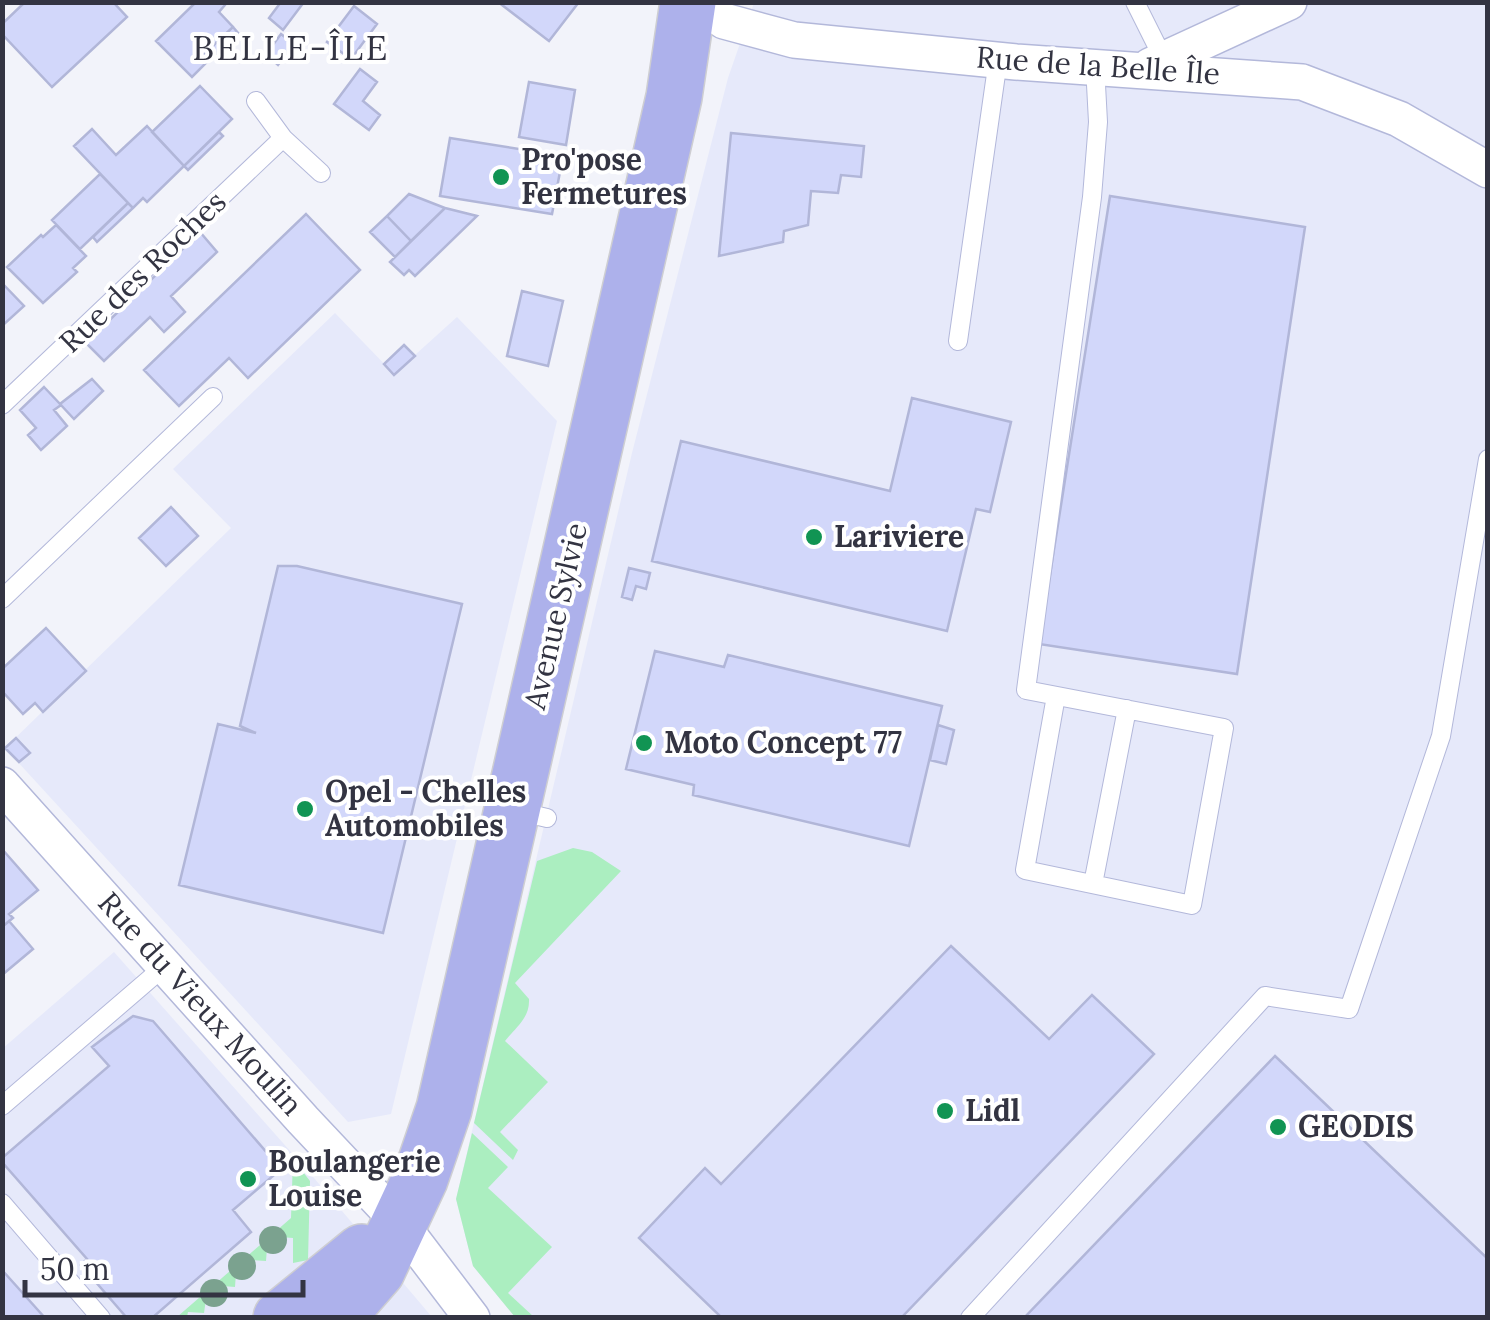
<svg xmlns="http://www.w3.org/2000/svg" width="1490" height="1320" font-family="Lora,serif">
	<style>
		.built { fill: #e6e9fa }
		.green { fill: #abeec0 }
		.building { fill: #d2d7fa; stroke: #b1b6d8; stroke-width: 2.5 }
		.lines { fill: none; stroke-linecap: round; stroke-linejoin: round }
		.service-casing { stroke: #b3b8da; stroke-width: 20 }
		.minor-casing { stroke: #b3b8da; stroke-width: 38 }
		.primary-casing { stroke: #ceced2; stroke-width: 58 }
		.service { stroke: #fff; stroke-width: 18 }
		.minor { stroke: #fff; stroke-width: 35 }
		.primary { stroke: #adb1eb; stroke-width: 55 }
		.tree { fill: #7ba28f }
		.poi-dot { fill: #119453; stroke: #fff; stroke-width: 4 }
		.labels { text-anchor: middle; stroke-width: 8; stroke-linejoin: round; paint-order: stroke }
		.street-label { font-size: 30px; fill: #333442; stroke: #fff }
		.poi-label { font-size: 30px; font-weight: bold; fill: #333442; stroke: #fff; text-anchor: start }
		.quarter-label { font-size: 35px; letter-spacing: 2.5px; fill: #333442; stroke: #fff }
	</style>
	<rect width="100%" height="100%" fill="#f2f3fa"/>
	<path class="built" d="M754,3H1487V1317H515L473,1266L456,1199L632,453L728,78Z
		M335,313L394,374L457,317L557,421L391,1114L348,1122L5,748L231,528L173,469Z
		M114,952L314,1178L432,1317H3L2,1049Z"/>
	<path class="green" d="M573,848L592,852L621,871L515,983L529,999C530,1018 516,1027 505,1041L548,1082L500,1132L518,1150L513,1160L474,1123L537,861Z
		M472,1133L508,1167L488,1188L552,1247L508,1293L534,1317H515L473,1266L456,1199Z
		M293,1159L310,1181L308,1260L293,1263V1238L280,1237L279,1248H267L266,1261L251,1260L249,1274L236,1273L235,1287L222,1286L220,1299H206L204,1313L188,1312L187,1317H177L291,1218Z"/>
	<path class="building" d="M25,2H113L127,17L52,87L2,34V24Z
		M196,2H223L225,5L219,12L233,27L204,54L209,60L192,77L156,41Z
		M281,2H304L283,30L269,18Z
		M498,2H579L549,41Z
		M354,6L377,24L351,59L327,42Z
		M233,27L238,33L209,60L204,54Z
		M281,34L294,44L278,65L266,54Z
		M360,69L377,82L363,101L380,115L369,130L334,104Z
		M529,82L575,90L566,145L519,137Z
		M200,86L232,119L184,166L152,132Z
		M147,126L184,166L147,202L143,198L133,208L74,146L92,129L116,155Z
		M219,132L223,136L188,170L184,166Z
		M731,133L864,146L861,177L841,175L838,193L811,191L808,225L784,231L783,242L719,256Z
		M450,138L563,156L552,214L440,196Z
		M100,174L128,203L80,249L52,220Z
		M409,194L445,208L411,241L387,216Z
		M1110,196L1305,227L1237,674L1039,644Z
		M128,203L133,208L97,242L93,237Z
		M445,208L477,216L415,276L409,270L404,275L390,262Z
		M306,214L360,270L248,378L229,358L179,406L144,370Z
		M387,216L411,241L395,257L370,232Z
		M56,225L86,256L73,268L77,272L43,303L7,267L41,235L43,237Z
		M200,232L217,252L171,296L185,312L164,332L150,317L104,361L86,343Z
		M2,283L24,306L2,326Z
		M522,291L563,301L548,366L507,356Z
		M404,345L415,356L394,375L384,364Z
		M92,379L103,391L74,419L60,404Z
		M44,387L61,405L54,410L67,426L41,450L28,435L36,428L20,410Z
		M912,398L1011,422L990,512L976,509L947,631L652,561L681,441L890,491Z
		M171,507L198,536L166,566L139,538Z
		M278,566H297L462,604L383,933L179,885L218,724L256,733L240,726Z
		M629,568L650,573L646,589L636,586L632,600L622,597Z
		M46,628L86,671L43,712L35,703L23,714L2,691V669Z
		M655,651L724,667L728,655L942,706L909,846L693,795L694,785L626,769Z
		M938,725L954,730L946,764L930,760Z
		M16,738L30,753L19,762L5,748Z
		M2,849L38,890L9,914L13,918L2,927Z
		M9,921L33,949L2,975V927Z
		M951,946L1049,1039L1092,995L1154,1054L901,1318H722L639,1238L705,1168L721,1184Z
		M133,1016L153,1021L281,1169L233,1210L251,1232L152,1318H127L81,1265L87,1259L2,1162V1158L109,1066L92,1047Z
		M1275,1056L1488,1259V1318H1024Z
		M2,1270L45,1318H2Z"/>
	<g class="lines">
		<g class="service-casing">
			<path id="service" d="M1135,2L1164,60
				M256,101L283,138L321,173
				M958,341L998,60
				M2,405L283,138
				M2,599L213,397
				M1056,696L1025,870L1192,905L1224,728L1026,690L1092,197L1098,122L1095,66
				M517,811L547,818
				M1093,884L1127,709
				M2,1106L166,965
				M2,1203L101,1318
				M970,1318L1265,996L1349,1009L1441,736L1488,459"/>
		</g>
		<g class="minor-casing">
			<path id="minor" d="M698,2L724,21L794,40L1016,62L1302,82L1399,119L1488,170
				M1150,66L1289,2
				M2,785L303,1120L399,1222L472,1318"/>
		</g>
		<g class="primary-casing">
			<path id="primary" d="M281,1318L362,1252
				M336,1318L377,1271L420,1179L444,1109L674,97L688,2"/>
		</g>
		<use href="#service" class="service"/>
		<use href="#minor" class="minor"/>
		<use href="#primary" class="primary"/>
	</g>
	<g class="tree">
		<circle cx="273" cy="1240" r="14"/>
		<circle cx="242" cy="1266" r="14"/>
		<circle cx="214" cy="1293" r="14"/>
	</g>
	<g class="poi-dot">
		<circle cx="501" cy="177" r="10"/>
		<circle cx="814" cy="537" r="10"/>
		<circle cx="644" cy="743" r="10"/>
		<circle cx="305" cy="809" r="10"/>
		<circle cx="945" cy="1111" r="10"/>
		<circle cx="1278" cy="1127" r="10"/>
		<circle cx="248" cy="1179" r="10"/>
	</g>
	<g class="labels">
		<g class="street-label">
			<text transform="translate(1098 66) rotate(4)" y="10">Rue de la Belle Île</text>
			<text transform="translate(143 272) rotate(-44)" y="10">Rue des Roches</text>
			<text transform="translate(556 616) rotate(-77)" y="10">Avenue Sylvie</text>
			<text transform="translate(200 1004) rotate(48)" y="10">Rue du Vieux Moulin</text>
		</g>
		<g class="poi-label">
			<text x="521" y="170">Pro'pose<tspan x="521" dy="34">Fermetures</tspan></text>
			<text x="834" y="547">Lariviere</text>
			<text x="664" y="753">Moto Concept 77</text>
			<text x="325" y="802">Opel - Chelles<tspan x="325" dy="34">Automobiles</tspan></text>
			<text x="965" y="1121">Lidl</text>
			<text x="1298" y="1137">GEODIS</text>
			<text x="268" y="1172">Boulangerie<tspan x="268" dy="34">Louise</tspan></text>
		</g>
		<g class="quarter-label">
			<text x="291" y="60">BELLE-ÎLE</text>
		</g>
	</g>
	<rect width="1490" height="1320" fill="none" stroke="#333442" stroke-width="10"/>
	<path d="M25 1280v15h278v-15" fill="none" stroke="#333442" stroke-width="5"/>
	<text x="40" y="1280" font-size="30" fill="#333442" stroke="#ffffff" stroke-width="8" paint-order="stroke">50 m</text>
</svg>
